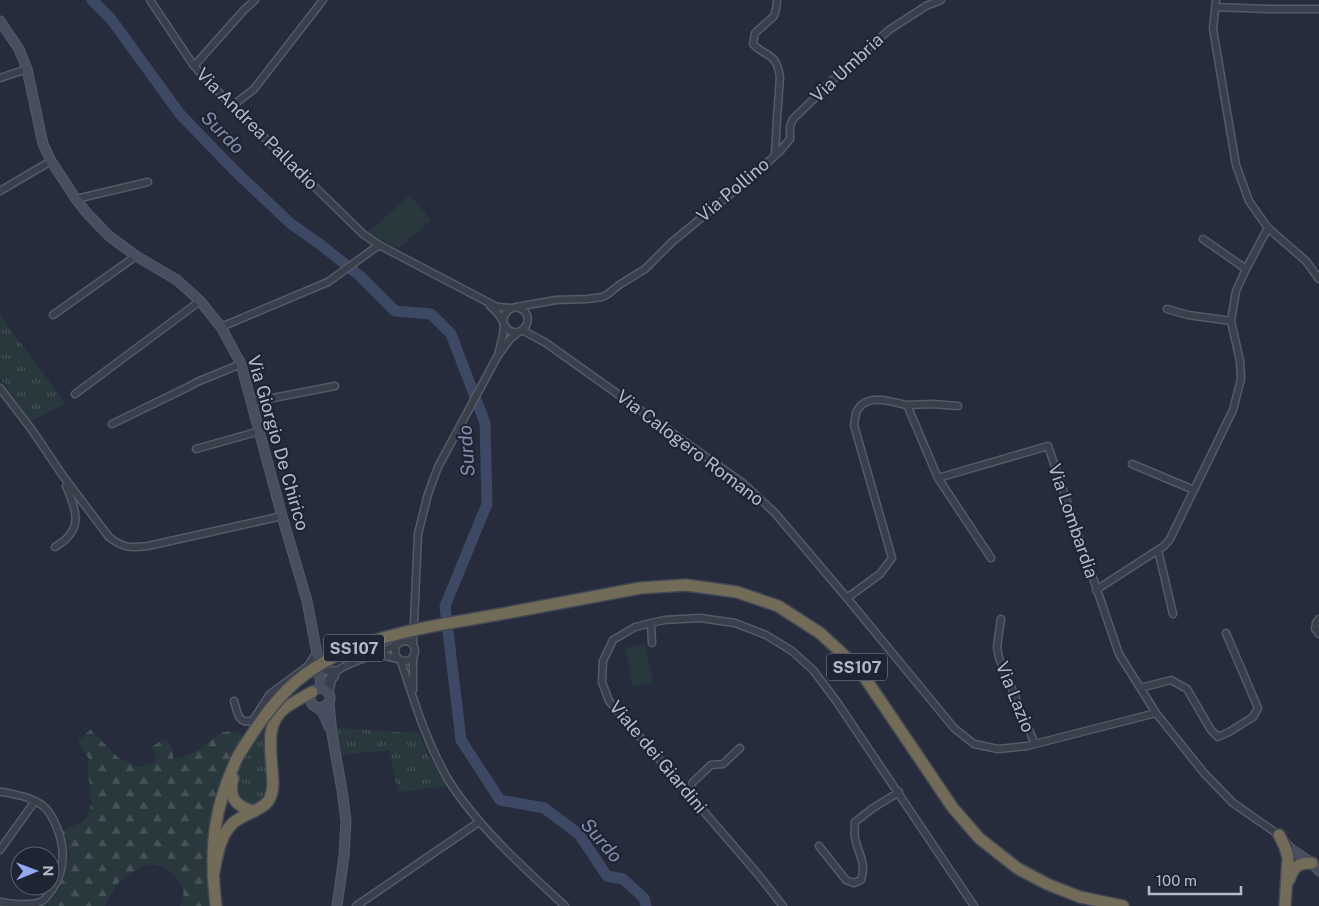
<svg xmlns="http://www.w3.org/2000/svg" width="1319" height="906" font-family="'Public Sans',sans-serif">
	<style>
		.grass { fill: url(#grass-tufts) }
		.forest { fill: url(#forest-firs) }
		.pitch { fill: #28383d }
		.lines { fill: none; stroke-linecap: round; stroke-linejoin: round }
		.river { stroke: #3d4864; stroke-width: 11 }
		.street-casing { stroke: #555a68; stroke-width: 9 }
		.secondary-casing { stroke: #555a68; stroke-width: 11 }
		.highway-casing { stroke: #424755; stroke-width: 14 }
		.street { stroke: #3a3f4c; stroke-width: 6 }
		.secondary { stroke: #484d5f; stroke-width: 9 }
		.highway { stroke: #726b58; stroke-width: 11 }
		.highway-bridge-casing { stroke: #424755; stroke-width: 14; stroke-linecap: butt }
		.highway-bridge { stroke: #726b58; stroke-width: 11 }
		.labels { text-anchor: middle; stroke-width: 4.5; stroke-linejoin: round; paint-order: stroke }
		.shield { fill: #1f2432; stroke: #898d9b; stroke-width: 1 }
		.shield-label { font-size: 16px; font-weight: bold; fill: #b6bac8 }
		.street-label { font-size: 18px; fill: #b6bac8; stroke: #1f2432 }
		.water-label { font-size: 19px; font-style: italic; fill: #808dad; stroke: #1f2432 }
	</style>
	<defs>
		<pattern id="grass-tufts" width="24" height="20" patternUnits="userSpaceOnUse" patternTransform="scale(1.25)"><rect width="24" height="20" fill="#28383d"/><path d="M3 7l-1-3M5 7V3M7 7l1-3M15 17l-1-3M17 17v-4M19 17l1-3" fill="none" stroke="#455358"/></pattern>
		<pattern id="forest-firs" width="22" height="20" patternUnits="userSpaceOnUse" patternTransform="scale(1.25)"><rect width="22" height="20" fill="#28383d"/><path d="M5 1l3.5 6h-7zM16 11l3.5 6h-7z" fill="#455358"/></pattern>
	</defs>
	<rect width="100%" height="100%" fill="#262c3c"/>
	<path class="grass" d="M0,315L65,403L31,422L4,383L0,379Z
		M265,726C264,733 263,740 264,747C265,763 270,784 265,800L252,806L240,802L234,785L242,760L245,751Z
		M336,728L419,733L429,757L448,786L398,792L389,750L339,755Z"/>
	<path class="forest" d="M91,729L109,749L120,759L138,767L155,763L156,755L151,747L165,739C173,745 173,751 173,759C183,757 195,753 203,747C216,737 220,729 238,732L243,738C224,772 208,809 206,848C205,867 207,887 209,906H180C183,901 184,897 183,891C181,880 168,866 157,865C146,863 127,874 119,882C113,889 109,898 105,906H41L47,904L55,895L63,879L70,854L61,832L85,820C87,815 90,810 91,805C92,789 86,774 89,759L78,741Z"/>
	<path class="pitch" d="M410,195L431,220L398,249L368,232Z
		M645,643L653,682L633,687L625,648Z"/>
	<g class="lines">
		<path class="river" d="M92,0L111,19L180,114L234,170L290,223L321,245L360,276L395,311L431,314L451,334L485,423L487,504L445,606L461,740L500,800L544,808L579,834L607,876L623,879L644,898L646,906"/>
		<g class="street-casing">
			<path id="street" d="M150,0L194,66L232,106L363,234L379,245L497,307L512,308
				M1216,0L1213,29L1236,165L1249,201L1268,228L1306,261L1319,279
				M1215,7L1268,9H1319
				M194,66L244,10L255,0
				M0,78L27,69
				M232,106L254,89L323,0
				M775,155L777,118L780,77C776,51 766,58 753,44L755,33L774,16L776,9L777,0
				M0,191L51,161
				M76,199L148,182
				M1203,239L1246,269
				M490,306C495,310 498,313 501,318C504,323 505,328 510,331C524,337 534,318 523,310C513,303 504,312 503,321
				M516,307L556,300L587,299L602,297L608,294L619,285L645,269L672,242L755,174L780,151L790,139V126L793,119L823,90L827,85L889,30L926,6L941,0
				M1167,309L1188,315L1231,321
				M53,315L136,256
				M221,327L328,282L379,245
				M522,330L546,343L744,484L775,513L847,598L954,728L974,744L998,749L1027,746L1156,713
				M499,351L503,335L504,325
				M0,388L32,430L63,476L109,537C123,548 130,548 148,546L282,516
				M75,394L200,301
				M252,402L335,386
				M907,405L933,404L958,406
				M112,424L188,387L197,382L241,364
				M196,449L260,431
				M1132,464L1194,490
				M938,478L1048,446L1119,654L1156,713L1204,773L1233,803L1279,835L1294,851
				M55,547C84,530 77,512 66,486
				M1158,550L1173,614
				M1096,590L1164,546L1170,539L1233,410L1241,379L1240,361L1231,321L1236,291L1246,269L1268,228
				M847,598L880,574L892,558L854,425C855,420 855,413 858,409C869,393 891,402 907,405L938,478L991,558
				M1001,619L997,647L999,658L1035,744
				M1319,619L1316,623L1315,629L1319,634
				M651,623L652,643
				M395 651a10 10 0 1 1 20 0a10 10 0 1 1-20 0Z
				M413,645L418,534L428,494L438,467L497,357L510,339L519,332
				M377,654L398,659
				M413,656V690
				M401,661C414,701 427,744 449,781C478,827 525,869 565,906
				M319,669L327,671L338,670
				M324,688C330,667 358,661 376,654C383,651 391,647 398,644
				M1140,688L1171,680L1187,689L1211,730L1218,737L1229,732L1253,717L1258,708L1226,633
				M329,693L332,680L335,676
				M234,701C237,712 239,726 253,720L270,694L308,666L316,653
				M0,792H3C17,795 32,797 43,806C50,811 54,820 57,828C66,850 65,870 52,890C49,893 46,899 42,901C33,906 10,904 0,902
				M688,793L693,782L711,765L723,764L740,748
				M819,846L846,880L854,883L861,880C867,863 858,854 855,838C854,833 855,827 855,822L873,808L899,792
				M0,850L35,801
				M356,906L479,822
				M783,906L756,872L609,701L602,682L603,661L613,640L635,627L664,620L700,618L735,623L766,635L792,651L813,670L837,702L974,906"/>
		</g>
		<g class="secondary-casing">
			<path id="secondary" d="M0,21L19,49L27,69L43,144L51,161L76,199L86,212L109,236L136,256L177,280L200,301L221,327L241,364L282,516L307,601L318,659L321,688
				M329,703L332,734L342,790L346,821L344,856L337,906
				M318,708C332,707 335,693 321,688C313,689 306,697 313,705C316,708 320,708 322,712C325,716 327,722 329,727
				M1294,851L1312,863L1319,871"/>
		</g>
		<g class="highway-casing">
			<path id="highway" d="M512,612L640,588L686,585L737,592L778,606L820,633L859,669L953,808L979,838L1017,868L1047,884L1080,897L1123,906
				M233,778C228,797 235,806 253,811
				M1279,835L1285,847L1288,858L1285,906
				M213,876C217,858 219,836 233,823C243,814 265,810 270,798C274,789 273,780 272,771C271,749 265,723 285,708C294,702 303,697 312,692
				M1289,880C1294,867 1297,863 1312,863
				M216,906C209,848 213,809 238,756"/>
		</g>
		<use href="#street" class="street"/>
		<use href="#secondary" class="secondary"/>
		<use href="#highway" class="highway"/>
		<g class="highway-bridge-casing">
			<path id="highway-bridge" d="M238,756C253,732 268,709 288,689C344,634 438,626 512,612"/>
		</g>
		<use href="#highway-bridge" class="highway-bridge"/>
	</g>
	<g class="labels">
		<g class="shield">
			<rect x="324" y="634.5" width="60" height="27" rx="4"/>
			<rect x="827" y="653.5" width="60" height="27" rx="4"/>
		</g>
		<g class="shield-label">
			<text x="354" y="654">SS107</text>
			<text x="857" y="673">SS107</text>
		</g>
		<g class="street-label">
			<text transform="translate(847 68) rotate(-43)" y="6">Via Umbria</text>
			<text transform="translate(257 129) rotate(45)" y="6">Via Andrea Palladio</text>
			<text transform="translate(733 190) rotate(-40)" y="6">Via Pollino</text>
			<text transform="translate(278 443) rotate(74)" y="6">Via Giorgio De Chirico</text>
			<text transform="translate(690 448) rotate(37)" y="6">Via Calogero Romano</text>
			<text transform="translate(1073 521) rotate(71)" y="6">Via Lombardia</text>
			<text transform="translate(1015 697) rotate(68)" y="6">Via Lazio</text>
			<text transform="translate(658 757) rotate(50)" y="6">Viale dei Giardini</text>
		</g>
		<g class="water-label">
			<text transform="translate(223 132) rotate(45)" y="7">Surdo</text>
			<text transform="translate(466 451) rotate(-94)" y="7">Surdo</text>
			<text transform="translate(602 840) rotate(49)" y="7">Surdo</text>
		</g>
	</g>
	<g transform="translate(35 871) rotate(89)"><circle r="24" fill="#1f2432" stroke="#5b606e"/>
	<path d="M0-4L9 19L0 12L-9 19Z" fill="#93a9f0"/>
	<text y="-8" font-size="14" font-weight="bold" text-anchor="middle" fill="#b6bac8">N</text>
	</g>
	<path d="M1149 886v8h92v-8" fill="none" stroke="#b6bac8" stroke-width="2.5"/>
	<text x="1156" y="886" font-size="15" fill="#b6bac8" stroke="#1f2432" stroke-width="4" paint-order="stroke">100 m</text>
</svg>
